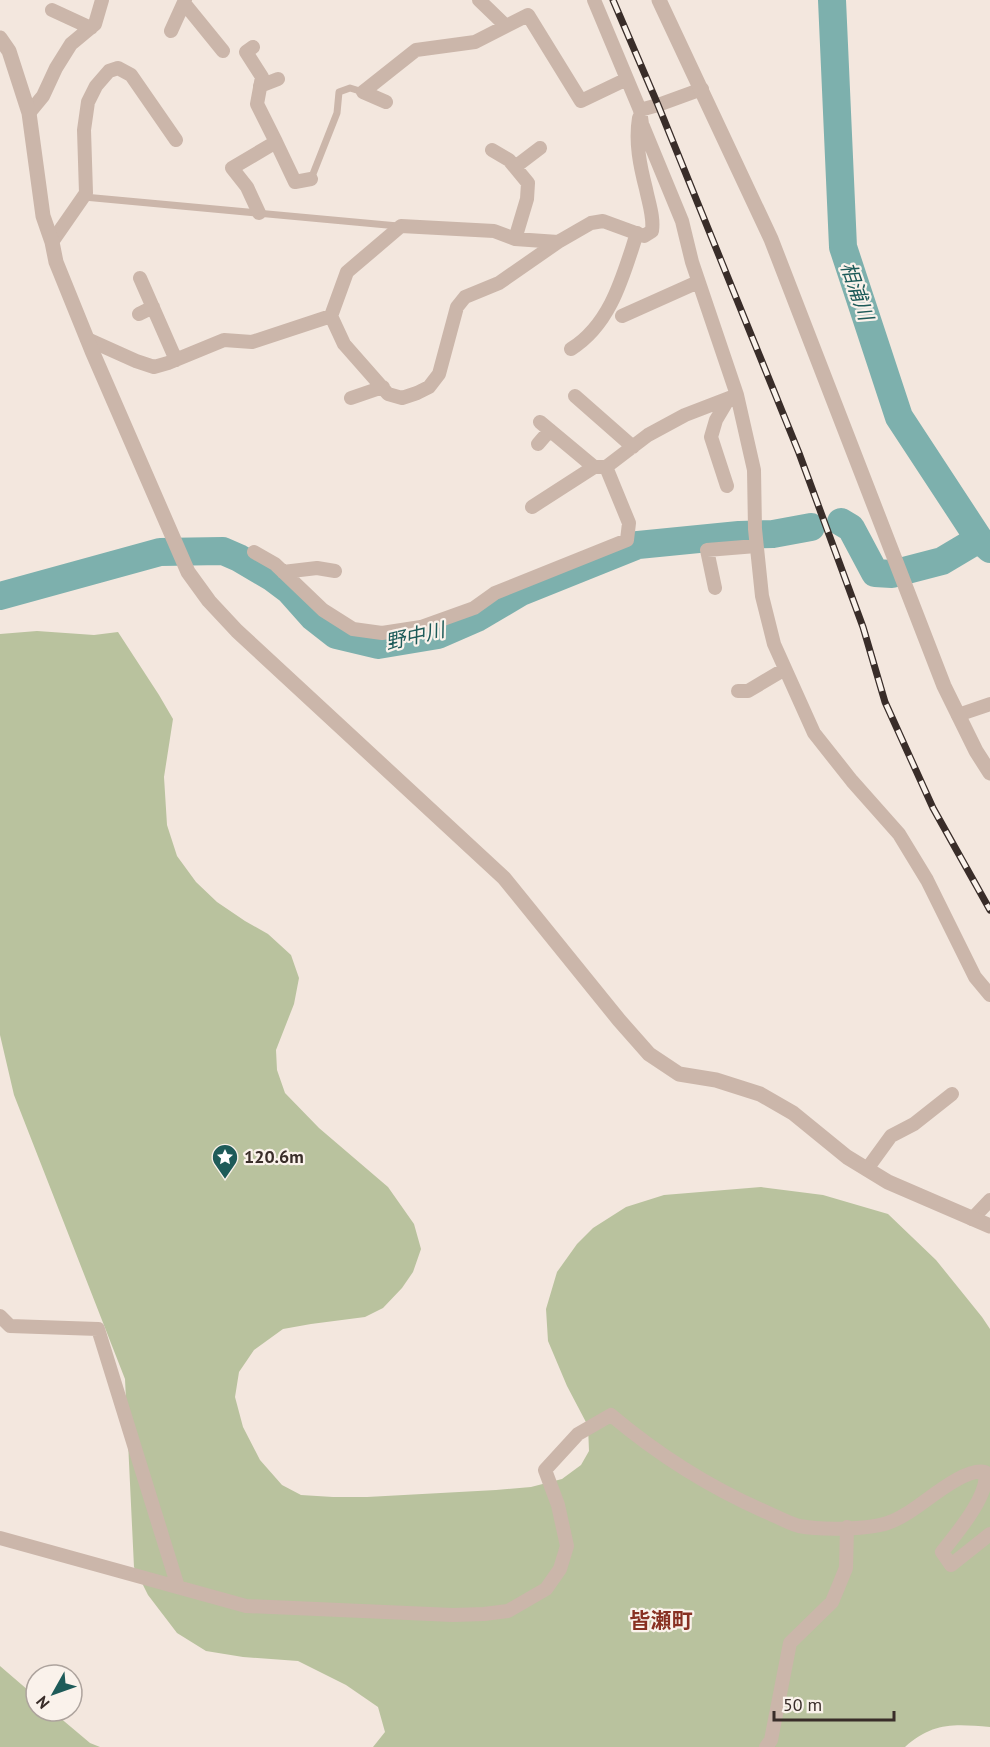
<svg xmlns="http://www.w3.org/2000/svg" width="990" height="1747" font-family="'PT Sans','Noto Sans JP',sans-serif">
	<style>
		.green { fill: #b9c29e }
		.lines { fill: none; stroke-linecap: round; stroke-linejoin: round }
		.river { stroke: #7db0ad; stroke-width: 28 }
		.service { stroke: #cbb6aa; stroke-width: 7 }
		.minor { stroke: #cbb6aa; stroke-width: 14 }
		.tertiary { stroke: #cbb6aa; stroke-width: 15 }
		.rail-casing { stroke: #392d29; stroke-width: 7 }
		.rail { stroke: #faf2eb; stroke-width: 4.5; stroke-dasharray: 14; stroke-linecap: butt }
		.labels { text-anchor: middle; stroke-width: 4.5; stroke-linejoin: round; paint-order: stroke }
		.poi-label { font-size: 18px; font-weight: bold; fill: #392d29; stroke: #faf2eb; text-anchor: start }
		.water-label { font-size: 20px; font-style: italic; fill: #1e5b59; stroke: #faf2eb }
		.quarter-label { font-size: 21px; font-weight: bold; fill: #883022; stroke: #faf2eb }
	</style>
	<rect width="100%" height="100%" fill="#f3e7de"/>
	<path class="green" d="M37,631L94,635L118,632L159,695L173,719L164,777L167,825L177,856L196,882L217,902L245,921L268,934L291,955L299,978L294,1004L276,1050L277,1070L285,1093L319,1128L388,1187L414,1224L421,1249L413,1272L402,1288L383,1308L365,1317L311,1324L283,1329L254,1350L239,1372L235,1397L243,1427L260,1460L282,1485L301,1495L333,1497H367L496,1490L531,1487L562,1479L581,1465L589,1451L588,1426L567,1386L548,1341L546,1309L557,1272L577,1244L593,1228L626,1207L664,1195L761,1187L823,1195L888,1214L936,1260L982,1317L990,1329V1727C954,1724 933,1722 905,1747H373L385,1732L378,1707L346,1685L298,1661L243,1657L206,1651L177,1633L148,1595L134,1567L125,1379L14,1095L0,1035V634Z
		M0,1666L36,1697V1711H52L90,1743L100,1747H0Z"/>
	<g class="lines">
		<path class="river" d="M832,0L843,247L899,417L979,539L990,549
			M841,522L851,528L875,573L892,574L942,561L979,539
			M0,596L160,552L223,551L239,558L273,578L289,590L313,617L336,635L378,645L438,635L477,618L521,592L638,545L739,535L773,534L811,527"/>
		<path class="service" d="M311,179L337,113L339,92L350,88L363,92
			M84,197L398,226"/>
		<path class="minor" d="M479,0L506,26
			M594,0L640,110L642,124L682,221L692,262L737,395L754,470L755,529L762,596L774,644L814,733L852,781L899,834L927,880L975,977L990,995
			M184,3L223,51
			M52,10L91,28
			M171,31L185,0
			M253,47L246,52L262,77L257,104L276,142
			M260,86L278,79
			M386,102L363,92L416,50L475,42L528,15L581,101L627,79
			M640,110L658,105L702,89
			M29,113L43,96L56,68L71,44L95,24L102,0
			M492,150L509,160L528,183L527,199L515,239
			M515,167L540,148
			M259,213L247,187L232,168L276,142L295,182L311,179
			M52,242L86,193L84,130L88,102L96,86L109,71L118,68L131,75L176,140
			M558,242L515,239L494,231L401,226L347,272L331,316L344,344L388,394L402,398L417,393L429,387L439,374L457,307L465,297L499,283L558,242L591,223L603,221L644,236L652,231C654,217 649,204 646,189C640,166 635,142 639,118
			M140,278L176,360
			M139,314L153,307
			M622,316L698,282
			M87,339L136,361L154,367L168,363L224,340L252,342L331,316
			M571,349C611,324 623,276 637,233
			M575,396L633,447
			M351,398L383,387
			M540,422L594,467
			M538,444L550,430
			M727,486L711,437L716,420L729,398
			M532,507L594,467H606L648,435L685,415L737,395
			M254,552L275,564L323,610L353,629L382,633L421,627L474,608L495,593L627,540L629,523L606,467
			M283,572L317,568L335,571
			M715,588L707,550L756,546
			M738,691H748L785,669
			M958,715L990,704
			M867,1169L891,1136L914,1124L952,1094
			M972,1219L990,1200
			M0,1316L10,1326L98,1329L178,1587
			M0,1538L246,1606L453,1615L484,1614L508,1611L546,1589L560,1569L567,1546L558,1505L545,1470L578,1434L611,1415C656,1453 711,1488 766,1512C776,1516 788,1523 799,1526C820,1530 871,1530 890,1522C896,1520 901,1517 906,1514C925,1503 964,1467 985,1472C990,1495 956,1534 942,1552L951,1565L990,1534
			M766,1747L771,1740L790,1643L832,1602L846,1568L847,1527"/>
		<path class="tertiary" d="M659,0L771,239L944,686L976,751L990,773
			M0,38L9,51L29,113L43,216L52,242L56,262L92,351L188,572L209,601L237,631L504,878L619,1020L649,1054L679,1074L716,1080L760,1094L793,1113L847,1157L888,1182L990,1226"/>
		<g class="rail-casing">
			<path id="rail" d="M613,0L658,105L799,453L863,627L885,702L933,808L990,910"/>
		</g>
		<use href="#rail" class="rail"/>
	</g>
	<defs>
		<g id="sight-pin" transform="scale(1.35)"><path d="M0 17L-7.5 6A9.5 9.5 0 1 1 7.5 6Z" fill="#1e5b59" stroke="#faf2eb"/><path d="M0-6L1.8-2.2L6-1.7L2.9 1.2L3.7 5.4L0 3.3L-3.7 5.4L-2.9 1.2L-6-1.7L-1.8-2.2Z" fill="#fff"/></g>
	</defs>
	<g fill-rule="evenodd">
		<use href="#sight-pin" x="225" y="1157"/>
	</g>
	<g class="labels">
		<g class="poi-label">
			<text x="244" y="1163">120.6m</text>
		</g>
		<g class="water-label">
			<text transform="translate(857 291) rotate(71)" y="7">相浦川</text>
			<text transform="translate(415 636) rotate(-13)" y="7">野中川</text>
		</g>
		<g class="quarter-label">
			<text x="661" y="1628">皆瀬町</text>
		</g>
	</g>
	<g transform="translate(54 1693) rotate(230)"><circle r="28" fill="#faf2eb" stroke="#ada39d" stroke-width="1.5"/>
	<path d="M0-4.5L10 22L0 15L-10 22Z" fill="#1e5b59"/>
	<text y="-9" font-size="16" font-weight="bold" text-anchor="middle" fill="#392d29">N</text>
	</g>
	<path d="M774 1711v9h120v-9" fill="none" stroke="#392d29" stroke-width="3"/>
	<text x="783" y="1711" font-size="18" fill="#392d29" stroke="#faf2eb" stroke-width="4.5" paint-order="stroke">50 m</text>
</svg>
